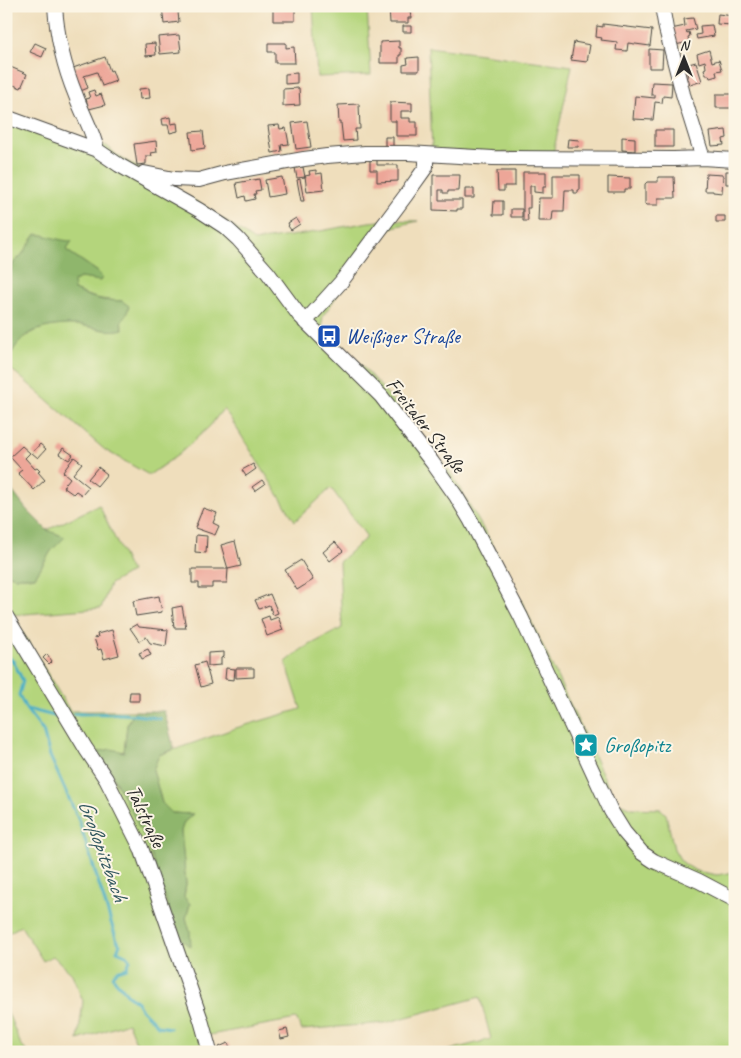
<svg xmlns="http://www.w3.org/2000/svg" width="741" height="1058" font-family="Caveat,sans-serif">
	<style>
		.green { fill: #b4d57c; stroke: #708054 }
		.forest { fill: #8fb66c; stroke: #5d704c }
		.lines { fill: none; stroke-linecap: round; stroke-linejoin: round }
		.stream { stroke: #43acc3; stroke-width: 3 }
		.building { fill: #eda698 }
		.minor-casing { stroke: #484641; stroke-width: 16 }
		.minor { stroke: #fff; stroke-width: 14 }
		.labels { text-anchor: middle; stroke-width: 4; stroke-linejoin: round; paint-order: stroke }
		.transit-label { font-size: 21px; fill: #164399; stroke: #fcf5e5; text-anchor: start }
		.street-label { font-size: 21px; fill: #2b2b2b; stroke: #fcf5e5 }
		.culture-label { font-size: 21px; fill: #0d838f; stroke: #fcf5e5; text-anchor: start }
		.water-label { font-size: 22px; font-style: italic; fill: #335860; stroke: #fcf5e5 }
	</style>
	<rect width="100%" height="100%" fill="#fcf5e5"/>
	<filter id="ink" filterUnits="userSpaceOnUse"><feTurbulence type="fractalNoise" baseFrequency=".02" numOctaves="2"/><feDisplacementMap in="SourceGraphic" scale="10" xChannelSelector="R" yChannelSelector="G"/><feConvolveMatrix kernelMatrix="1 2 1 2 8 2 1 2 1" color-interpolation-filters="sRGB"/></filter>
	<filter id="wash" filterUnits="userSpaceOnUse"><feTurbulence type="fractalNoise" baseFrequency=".0096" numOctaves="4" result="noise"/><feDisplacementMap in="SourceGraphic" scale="20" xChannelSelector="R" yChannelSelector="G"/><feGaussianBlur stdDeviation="1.12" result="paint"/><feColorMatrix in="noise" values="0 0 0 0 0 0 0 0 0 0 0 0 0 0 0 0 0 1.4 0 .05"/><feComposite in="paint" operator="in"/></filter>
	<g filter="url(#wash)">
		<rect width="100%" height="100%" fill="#efdebc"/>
		<path class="green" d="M313,6H367L371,75L317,77Z
			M428,47L572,66L553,154L432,151Z
			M10,122L107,146L118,156L207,208L254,241L304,234L369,222L392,220L418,221L393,227L381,239L339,293L323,316L322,324L324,331L360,364L384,390L451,473L492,544L527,612L615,801L631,808L661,809L666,814L674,849L681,861L688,866L696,871L717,875L735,872V1052H443L491,1039L480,997L385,1023L302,1030L296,1019L199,1037L203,1052H140L128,1023L78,1040L83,1001L72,974L53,956L43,961L21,926L6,934V574L16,577H35L51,551L64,537L47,530L99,505L131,572L110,584L101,608L12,615L70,711H135L127,725L124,752H97C115,781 133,811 147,843C159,873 169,907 179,938L190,932L186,918L190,904L184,897L186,884L181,831L184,822L193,814L172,813L162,803L153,770L159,755L236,728L301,709L286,662L302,649L342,628L339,562L367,537L331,488L295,521L229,416L223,409L210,426L178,455L149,475L105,450L17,374L6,366C7,360 11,354 14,349C28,327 57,323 80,325C89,326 98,330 107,330C112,330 117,329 123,329L121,323L127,313L122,301C102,300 92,298 74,290L72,282L80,278L90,279L98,272L66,250L71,242L61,241L43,235L29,246L21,256L14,262L10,273L6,277V145Z
			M6,1008L21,1045L27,1052H6Z"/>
		<path class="forest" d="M36,234C48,235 59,241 72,241L66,250L98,272L102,278L100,281L80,278L73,282L74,290L88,296L103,300L122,301L129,306L127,313L121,323L123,329C110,333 97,328 84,326C68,323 37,326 24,337C16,344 12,353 6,363V277L10,273L14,262L21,256Z
			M6,483L26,509L47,530L65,537L51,551L35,577H16L6,574Z
			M135,711H164L174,749L159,755L153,770L162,803L172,813L193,814L184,822L181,831L186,884L184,897L190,904L186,918L190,932L191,947L179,938L147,844L135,819L115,780L97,752L111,749L124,752L127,725Z"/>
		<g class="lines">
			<path class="stream" d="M6,655L13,661L23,681L19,695L26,709L43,731L50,756L79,821L116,938L120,945L117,951L126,955L130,960L127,968L117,971L113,976L115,980L128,995L137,1002L141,1009L158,1026L170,1028
				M27,709L58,717
				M74,714C103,714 132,712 160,719"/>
		</g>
		<g id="blocks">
			<path class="building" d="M162,6H180V12H178L179,22L164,24Z
				M273,6H295V21H273Z
				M389,6H408V11H410L411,18H408V23H390Z
				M718,14L733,16L732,25L717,24Z
				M693,18L696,29L686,31L687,33L689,32L690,36L688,37L689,42L675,45L671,29L685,26L684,19Z
				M603,24L652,30L650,46L628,43L627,51L616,50L617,42L601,40L602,38L596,37L597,26L603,27Z
				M712,25L714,36L697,39L696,35L701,34L700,26Z
				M403,26H411V32H403Z
				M179,35L181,52L160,54L158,37Z
				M399,41V48H401V55H399V63H380V42Z
				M574,42L590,45L587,62L571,60Z
				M35,43L46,48L42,57L30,52Z
				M155,43L156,55L146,56L145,44Z
				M268,43H286V48L294,47L295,63H275V52H268Z
				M649,49L663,50L662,68H649Z
				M709,50L712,62L719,60L722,70L716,71L717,76L710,78L709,75H706L704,69L706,68L705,61L699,63L697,54Z
				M105,57L110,71L112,70L116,81L102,86L97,72L84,76L88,88L78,92L70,69Z
				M419,57V71H403V65L408,64L407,58Z
				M696,62L702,81L690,85L685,65Z
				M8,66L27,74L21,88L6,82V69Z
				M297,73V83L285,84V74Z
				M652,82L672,83L671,97L663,96L662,103L655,102L653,120L633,119L635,96L655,98V95H651Z
				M149,88L150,98L140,99L139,89Z
				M299,88L300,105L283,106V89Z
				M94,90L96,96L101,94L105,105L89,109L86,99L90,98L88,92Z
				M716,94H732V108H716Z
				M390,102L412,103V111H401V118H410V122H417V136H396V121H390Z
				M359,104L360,129H355L356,140L343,141L341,123H339L338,105Z
				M170,117L171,124L177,123L178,131L170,133L168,125H163L162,119Z
				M307,121L311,147L296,149L292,123Z
				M279,125L280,129L286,128L289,144L281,145L282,151L272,153L268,126Z
				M655,130H673V147H655Z
				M726,130L727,138L723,139L724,145L712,146L710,132Z
				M203,131L205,148L192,150L190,132Z
				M385,137H393V146H385Z
				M622,137L635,138V151L622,150Z
				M568,139L579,140L578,147H567Z
				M156,141L157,152L151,153L152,156H146V164L137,165L134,144Z
				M370,157H377V165H398V181L377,182V170H370Z
				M303,167L305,177L297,178L295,168Z
				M316,170V174L322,173L324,190L307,192L305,176L310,175L309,171Z
				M497,171H515V186H504V191H498Z
				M726,171H735V184H726Z
				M523,172H546V187H543V193L534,192V186H530V208H527L528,221H523Z
				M706,174L723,175L722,193L713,192V191H705Z
				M433,175H460L459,191H448V193H443V190H439V200H462V209H457V211L433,210Z
				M553,175H580V190H578V193H574V190H565L564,211H553L552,221H538L539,198H553Z
				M282,177L285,194L268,197L265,180Z
				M608,177L630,178V189H624V192H608Z
				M658,177H674L675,198H658V205H646L645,204V184L647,182H658Z
				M259,179L261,190L255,191L256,194H254L255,199L246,201L245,196L239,198L236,183Z
				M300,179L304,201H301L297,180Z
				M465,189H474V198H465Z
				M494,201H503V215H493Z
				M511,209H522V217H511Z
				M716,216H725V222H716Z
				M296,218L300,224L291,230L288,226L289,225L288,223Z
				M40,444L46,449L38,458L32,453Z
				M22,446L30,453L25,458L35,469L37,468L40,471L38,472L45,480L34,490L18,473L22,470L10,457Z
				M63,448L73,455L69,460L59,454Z
				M74,457L82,463L73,474L89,487L82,495L76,491L73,494L63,487L70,478L63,472Z
				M253,464L256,469L246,476L242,470Z
				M98,467L107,474L97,486L88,479Z
				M262,480L265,484L255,491L252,487Z
				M203,508L217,513L213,523L219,526L215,535L195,528Z
				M196,535L207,536L206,553L195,552Z
				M235,541L241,566L228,569L221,545Z
				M335,542L343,551L330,561L323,552Z
				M301,560L313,580L297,590L285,570Z
				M192,569H228L227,583H212V588H199V583H192Z
				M270,594L278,613L273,615L269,605L259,609L255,600Z
				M159,596L162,612L136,616L133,601Z
				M182,606L186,628H174L172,608Z
				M269,616L270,620L278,617L283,630L267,636L261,619Z
				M137,624L139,627L168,630L166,646L150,643L146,637L139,641L130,628Z
				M112,630L119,655L104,659L101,649L98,650L94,638L98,637L97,634Z
				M148,649L151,655L142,659L139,653Z
				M224,652V657L221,658V665L208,666V653Z
				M47,654L52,661L49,664L43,658Z
				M205,662L211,684L201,687L195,665Z
				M226,668L235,669L234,680L225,679Z
				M236,668H254V677L236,678Z
				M130,692H139V701H129Z
				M287,1029L289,1037L281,1039L279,1031Z
				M228,1043L232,1052H221L219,1047Z"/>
		</g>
	</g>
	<g filter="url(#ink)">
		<use href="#blocks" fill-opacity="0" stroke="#484641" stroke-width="1"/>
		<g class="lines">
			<g class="minor-casing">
				<path id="minor" d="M55,6C57,38 64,67 76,96C83,115 93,131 97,150
					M662,6L666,29L683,94L701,152L702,158
					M6,117L97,150L119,165L199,210L225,227L238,239L268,273L299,315L381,396L432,462L456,496L471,521L521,617L611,811L624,832L642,853L654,861L699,881L735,900
					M143,175L144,173L174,179L199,180L225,173L304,159L327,156L365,153H408L493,158L674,159L702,158L735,160
					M305,322L341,282L406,195L426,167V155
					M6,616L86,749L106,779L141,848L201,1020L210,1052"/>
			</g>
			<use href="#minor" class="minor"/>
		</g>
	</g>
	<defs>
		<g id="bus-square" transform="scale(1.25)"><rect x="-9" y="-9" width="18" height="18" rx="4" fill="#1a4fb4" stroke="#fcf5e5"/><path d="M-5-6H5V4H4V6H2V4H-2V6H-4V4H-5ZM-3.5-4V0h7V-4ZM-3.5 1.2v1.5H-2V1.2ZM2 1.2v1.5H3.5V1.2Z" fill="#fff"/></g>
		<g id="sight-square" transform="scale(1.25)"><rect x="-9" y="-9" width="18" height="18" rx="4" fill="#0f9aa8" stroke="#fcf5e5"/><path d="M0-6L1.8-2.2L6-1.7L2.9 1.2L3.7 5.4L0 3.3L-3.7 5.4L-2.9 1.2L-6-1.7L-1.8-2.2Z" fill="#fff"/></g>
	</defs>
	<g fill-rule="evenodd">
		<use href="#bus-square" x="329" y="336"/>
		<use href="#sight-square" x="586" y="745"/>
	</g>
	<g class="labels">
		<g class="transit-label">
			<text x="346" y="343">Weißiger Straße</text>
		</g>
		<g class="street-label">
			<text transform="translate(426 425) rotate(52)" y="7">Freitaler Straße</text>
			<text transform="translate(146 816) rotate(65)" y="7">Talstraße</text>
		</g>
		<g class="culture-label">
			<text x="604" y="752">Großopitz</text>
		</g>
		<g class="water-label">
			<text transform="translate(104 850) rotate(70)" y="8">Großopitzbach</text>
		</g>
	</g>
	<rect width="741" height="1058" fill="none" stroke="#fcf5e5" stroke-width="25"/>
	<g transform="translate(684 58)" stroke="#fcf5e5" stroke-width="4" paint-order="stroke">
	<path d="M0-4L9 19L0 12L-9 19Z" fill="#2b2b2b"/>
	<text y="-8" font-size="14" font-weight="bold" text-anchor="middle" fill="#2b2b2b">N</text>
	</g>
</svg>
